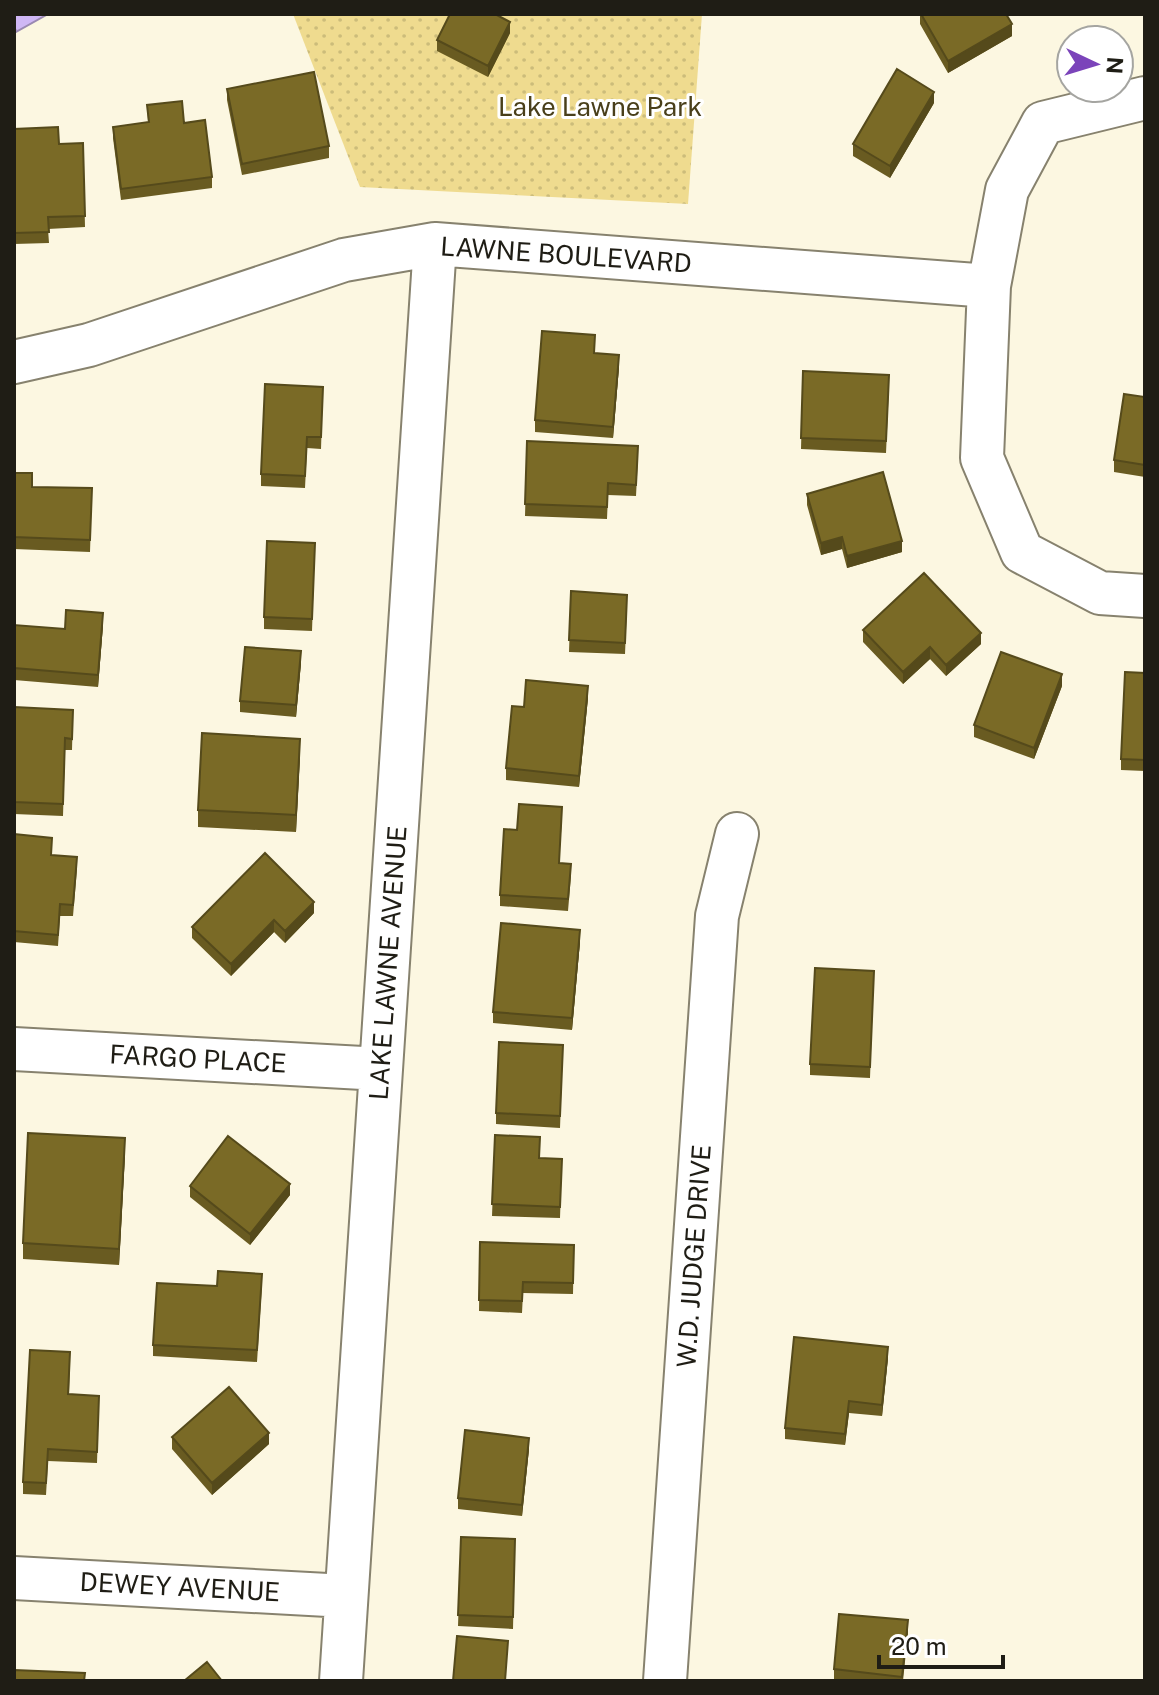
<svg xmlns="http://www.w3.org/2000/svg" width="1159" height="1695" font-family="'Public Sans',sans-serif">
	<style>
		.park { fill: url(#park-dots) }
		.water { fill: url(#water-waves); stroke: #9a89b2; stroke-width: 2 }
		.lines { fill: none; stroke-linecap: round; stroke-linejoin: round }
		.street-casing { stroke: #87826e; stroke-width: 46 }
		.street { stroke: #fff; stroke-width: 42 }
		.wall { fill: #695b21 }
		.shaded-wall { fill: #554a1b }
		.building { fill: #7a6a26; stroke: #554a1b; stroke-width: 2 }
		.labels { text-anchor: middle; stroke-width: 6; stroke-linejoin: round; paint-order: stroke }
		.park-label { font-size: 26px; fill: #493f1a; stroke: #fff }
		.street-label { font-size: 26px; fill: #1f1d15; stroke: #fff }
	</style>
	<defs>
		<pattern id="park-dots" width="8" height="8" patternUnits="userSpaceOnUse" patternTransform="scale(2)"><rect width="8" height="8" fill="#efdb8f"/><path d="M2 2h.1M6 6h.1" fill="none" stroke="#ccbc7a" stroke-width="1.8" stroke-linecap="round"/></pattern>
		<pattern id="water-waves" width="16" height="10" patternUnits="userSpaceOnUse" patternTransform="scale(2)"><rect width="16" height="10" fill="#cfb7f5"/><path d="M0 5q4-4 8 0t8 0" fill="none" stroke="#b19dd1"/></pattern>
	</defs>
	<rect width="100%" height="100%" fill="#fcf7e1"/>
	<path class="park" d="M293,14H702L688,204L360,187Z"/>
	<path class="water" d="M14,14H48L14,33Z"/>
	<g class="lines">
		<g class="street-casing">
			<path id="street" d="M1145,98L1043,123L1007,190L989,286L982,458L1022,552L1100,593L1145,596
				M14,362L89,345L344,260L435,244L989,286
				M14,1049L381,1069
				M14,1578L346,1596
				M341,1681L435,244
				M665,1681L717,916L737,834"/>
		</g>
		<use href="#street" class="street"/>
	</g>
	<path class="wall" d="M920,14H1006L1012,36L948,73L920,24Z
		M510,33L488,77L437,51V40Z
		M227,89L329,146V158L242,175L227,100Z
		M934,103L890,178L853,156V144Z
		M147,105L184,123L212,177V188L121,200L113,138V127L148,122Z
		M14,129L59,144L83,143L85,227L48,229L49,243L14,244Z
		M595,346V353L619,367L613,438L535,432V420Z
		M803,371L889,386L886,453L801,449Z
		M323,387L321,449L307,448L305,488L261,486V474Z
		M1145,397V477L1114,472V460Z
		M527,441L638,457L636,496L608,495L607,519L525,516Z
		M14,473L32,487L92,488L90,552L14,549Z
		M807,494L902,552L847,568L842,549L821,555L807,505Z
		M315,543L312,631L264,629V617Z
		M571,591L627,606L625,654L569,652Z
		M14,625L65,629L103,625L98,687L14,680Z
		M863,630L981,644L946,676L930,659L903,684L863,642Z
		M301,663L296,717L240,712V701Z
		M1145,673V771L1121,770V759Z
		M1062,686L1034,759L974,737V725Z
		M588,698L579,787L506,780V768L524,707Z
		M14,707L73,710L72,750H65L63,816L14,814Z
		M300,755L296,832L198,827V810Z
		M562,818L559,863L571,876L568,911L500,906V895L517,830Z
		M14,834L77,869L73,916H60L58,946L14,942Z
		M314,913L285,943L274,932L231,976L192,938V927Z
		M580,942L572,1030L493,1023V1012Z
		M874,971L870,1078L810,1075V1064Z
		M563,1045L560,1128L496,1124V1113Z
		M495,1135L540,1158L562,1159L560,1218L492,1216Z
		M125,1154L119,1265L23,1259V1243Z
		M190,1186L290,1195L250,1245L190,1197Z
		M480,1242L574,1245L573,1294L523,1293L522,1313L479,1311Z
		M262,1285L257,1362L153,1356V1345L217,1286Z
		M888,1358L882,1416L849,1413L845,1445L785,1439V1428Z
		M70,1363L69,1395L99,1396L97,1463L48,1461L46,1495L23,1494V1482Z
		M172,1437L269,1444L212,1495L172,1449Z
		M529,1449L522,1516L458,1509V1498Z
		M461,1537L515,1539L513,1629L458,1626Z
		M908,1632L903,1681H834V1669Z"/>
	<path class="shaded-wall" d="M510,22V33L488,77V66Z
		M1012,24V36L948,73V61Z
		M934,92V103L890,178V166Z
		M619,355V367L613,438V427Z
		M842,537V549L821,555V543Z
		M902,541V552L847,568V556Z
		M103,613V625L98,687V675Z
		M981,633V644L946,676V665Z
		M930,647V659L903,684V672Z
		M301,651V663L296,717V705Z
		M1062,674V686L1034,759V748Z
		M588,686V698L579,787V776Z
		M300,739V755L296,832V815Z
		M314,902V913L285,943V931Z
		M274,920V932L231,976V964Z
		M580,930V942L572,1030V1018Z
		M125,1138V1154L119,1265V1249Z
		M290,1184V1195L250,1245V1234Z
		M888,1347V1358L882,1416V1405Z
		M849,1401V1413L845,1445V1434Z
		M269,1433V1444L212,1495V1483Z
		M529,1438V1449L522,1516V1505Z
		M908,1620V1632L902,1681Z"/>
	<path class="building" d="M450,14H495L510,22L488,66L437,40Z
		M921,14H1006L1012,24L948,61Z
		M897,69L934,92L890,166L853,144Z
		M314,72L329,146L242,164L227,89Z
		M182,101L184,123L205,120L212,177L121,189L113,127L149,122L147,105Z
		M58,127L59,144L83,143L85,216L48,217L49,232L14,233V129Z
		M542,331L595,335L594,353L619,355L613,427L535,420Z
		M803,371L889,375L886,441L801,438Z
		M265,384L323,387L321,437H307L305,476L261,474Z
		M1124,394L1145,397V465L1114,460Z
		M527,441L638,446L636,485L608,483L607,507L525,504Z
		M883,472L902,541L847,556L842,537L821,543L807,494Z
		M14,473H32V487L92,488L90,540L14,537Z
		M267,541L315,543L312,619L264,617Z
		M924,573L981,633L946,665L930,647L903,672L863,630Z
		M571,591L627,595L625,643L569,640Z
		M66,610L103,613L98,675L14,668V625L65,629Z
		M245,647L301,651L296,705L240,701Z
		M1001,652L1062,674L1034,748L974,725Z
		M1125,672L1145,673V760L1121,759Z
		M526,680L588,686L579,776L506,768L512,706L524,707Z
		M14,707L73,710L72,739L65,738L63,804L14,802Z
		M202,733L300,739L296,815L198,810Z
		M519,804L562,807L559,863L571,864L568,899L500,895L504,829L517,830Z
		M14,834L52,838L51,855L77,857L73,905L60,904L58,935L14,931Z
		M265,853L314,902L285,931L274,920L231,964L192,927Z
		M501,923L580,930L572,1018L493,1012Z
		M815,968L874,971L870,1067L810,1064Z
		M499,1042L563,1045L560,1116L496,1113Z
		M28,1133L125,1138L119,1249L23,1243Z
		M495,1135L540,1137L539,1158L562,1159L560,1207L492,1204Z
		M228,1136L290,1184L250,1234L190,1186Z
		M480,1242L574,1245L573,1283L523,1282L522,1301L479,1300Z
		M218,1271L262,1274L257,1350L153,1345L157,1283L217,1286Z
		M794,1337L888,1347L882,1405L849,1401L845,1434L785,1428Z
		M30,1350L70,1352L68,1394L99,1396L97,1452L48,1449L46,1483L23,1482Z
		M229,1387L269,1433L212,1483L172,1437Z
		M465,1430L529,1438L522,1505L458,1498Z
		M461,1537L515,1539L513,1617L458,1615Z
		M839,1614L908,1620L902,1677L834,1669Z
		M457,1636L508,1641L505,1681H453Z
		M207,1662L222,1681H184Z
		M14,1670L85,1673L84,1681H14Z"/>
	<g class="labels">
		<g class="park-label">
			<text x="600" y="116">Lake Lawne Park</text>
		</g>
		<g class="street-label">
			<text transform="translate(566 255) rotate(4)" y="9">LAWNE BOULEVARD</text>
			<text transform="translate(388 963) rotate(-86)" y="9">LAKE LAWNE AVENUE</text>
			<text transform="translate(198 1059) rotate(3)" y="9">FARGO PLACE</text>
			<text transform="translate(694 1256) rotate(-86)" y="9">W.D. JUDGE DRIVE</text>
			<text transform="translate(180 1587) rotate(3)" y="9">DEWEY AVENUE</text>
		</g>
	</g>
	<rect width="1159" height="1695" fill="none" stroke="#1f1d15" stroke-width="32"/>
	<g transform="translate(1095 64) rotate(94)"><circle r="38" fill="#ffffff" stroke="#a5a5a1" stroke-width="2"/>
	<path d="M0-6L14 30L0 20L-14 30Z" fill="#7b44ba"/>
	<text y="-12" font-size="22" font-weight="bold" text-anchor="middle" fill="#1f1d15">N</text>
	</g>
	<path d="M879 1655v12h124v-12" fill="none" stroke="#1f1d15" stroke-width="4"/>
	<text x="891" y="1655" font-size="24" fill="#1f1d15" stroke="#ffffff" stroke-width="6" paint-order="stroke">20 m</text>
</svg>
